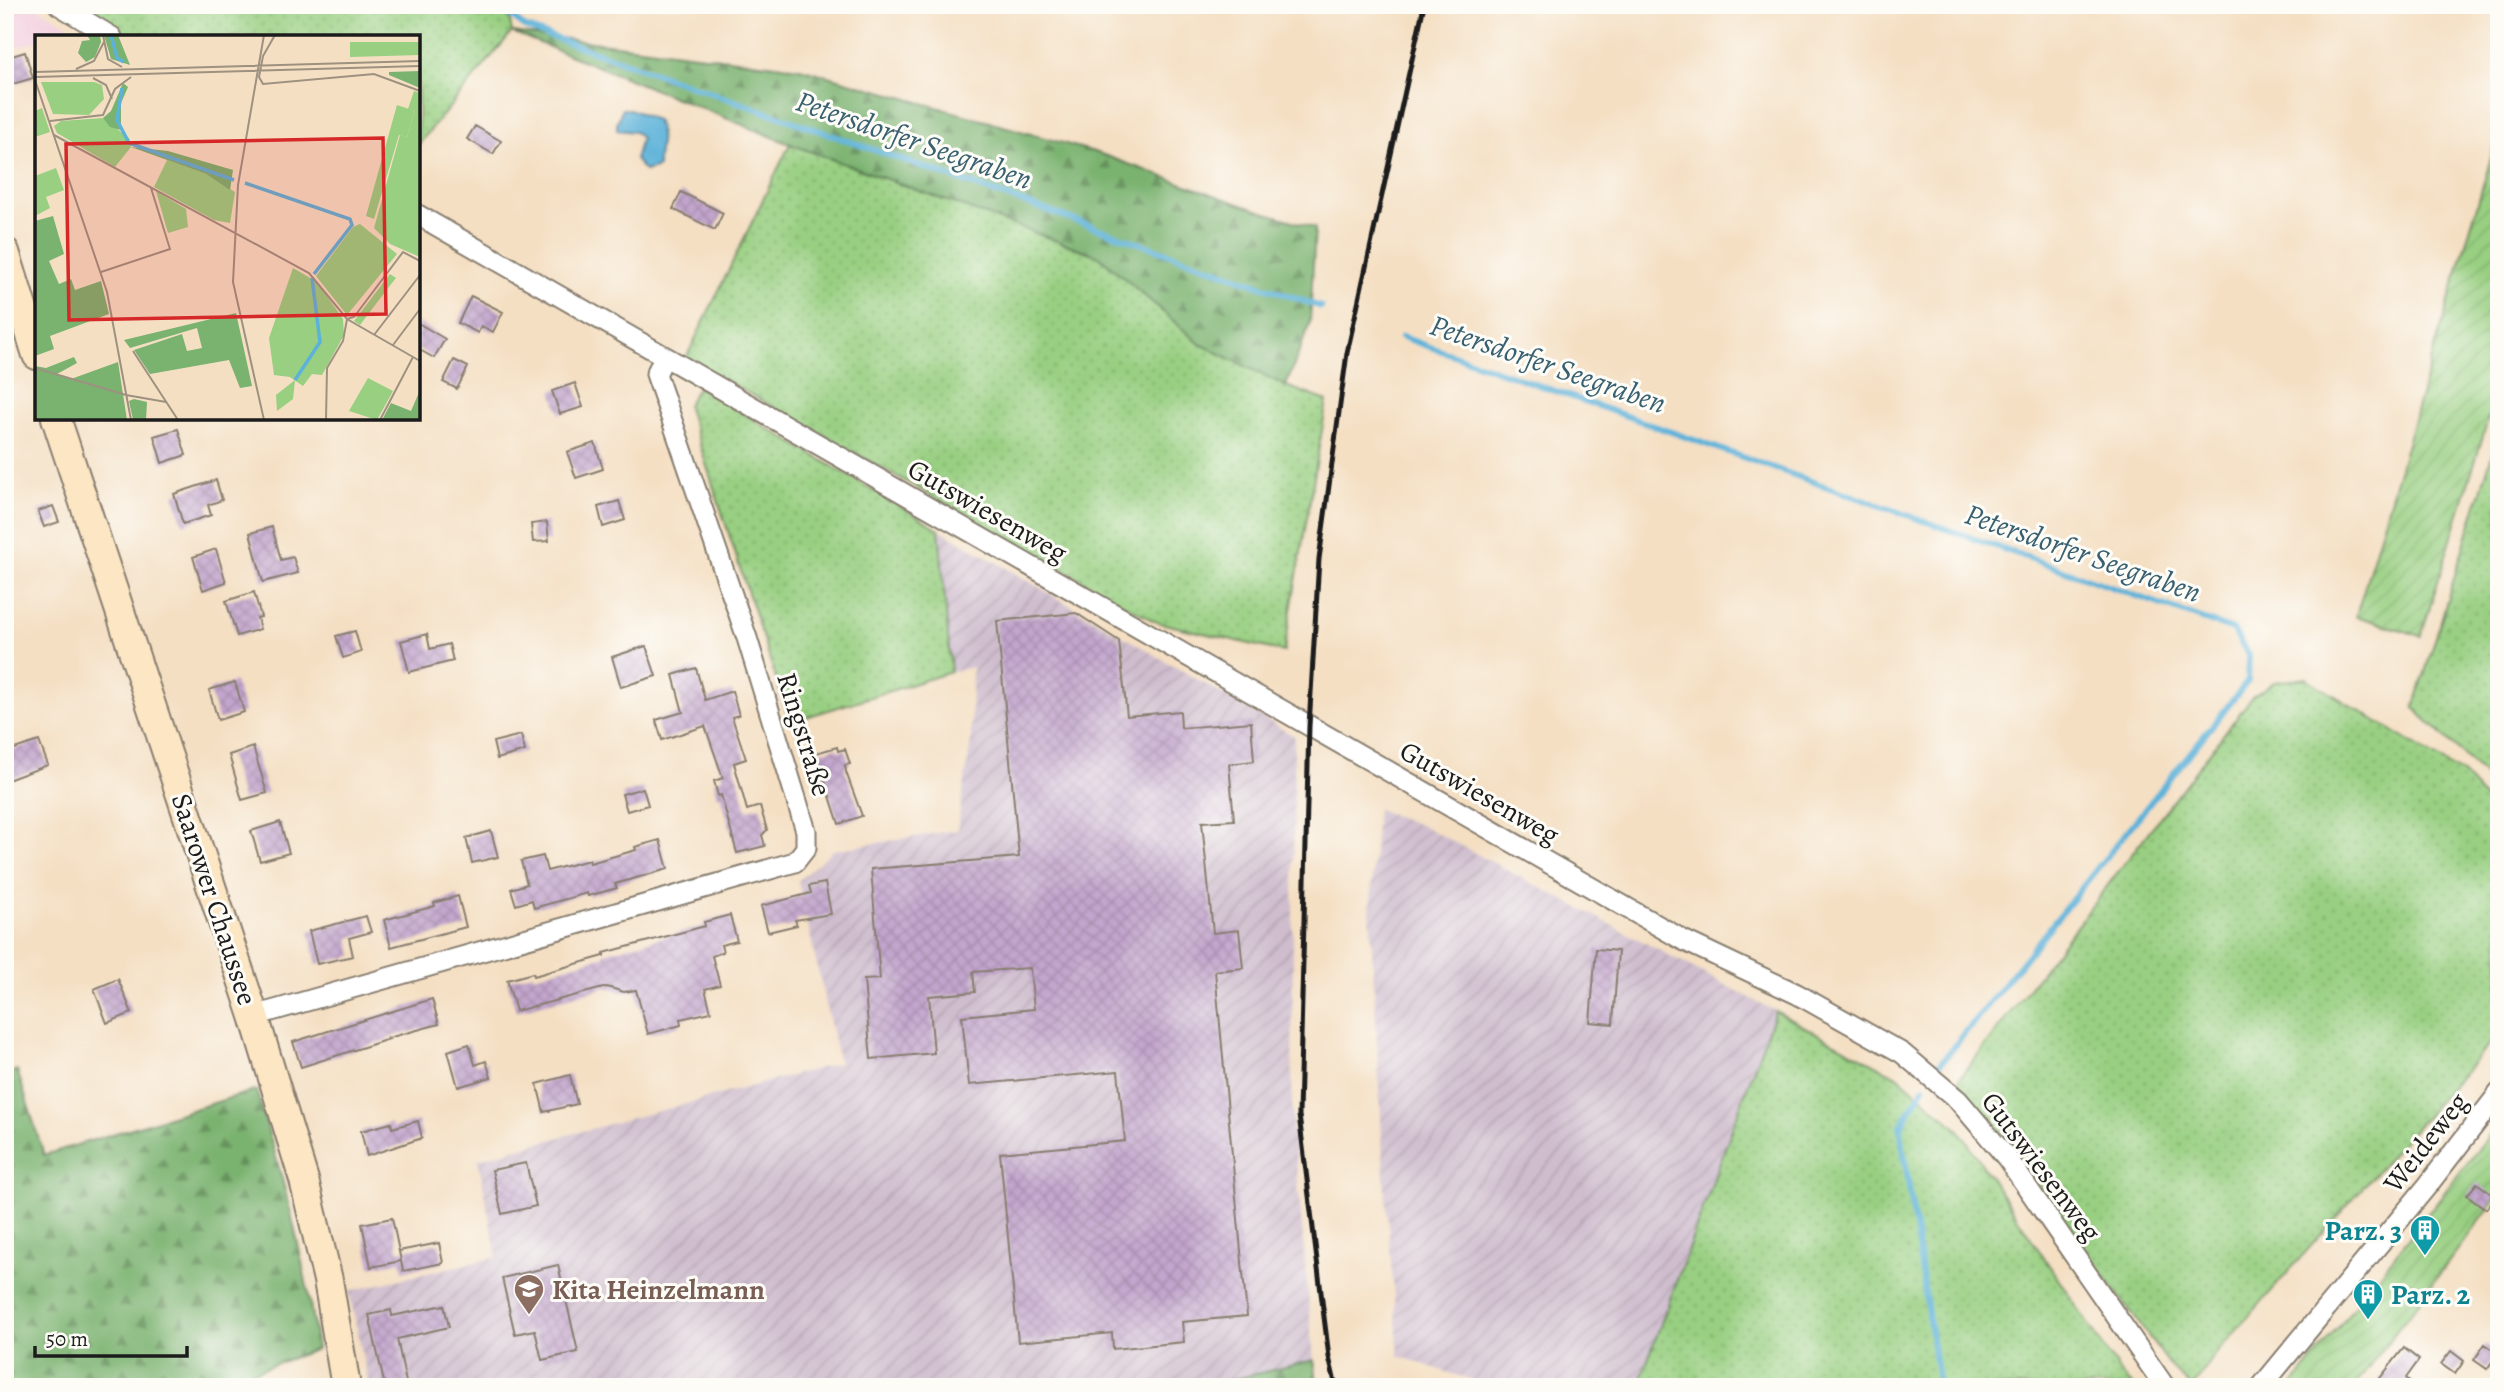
<svg xmlns="http://www.w3.org/2000/svg" width="2504" height="1392" font-family="Alegreya,serif">
	<style>
		.built { fill: #f3cfdf }
		.industrial { fill: url(#industrial-furrows) }
		.grass { fill: url(#grass-dots); stroke: #5a764e; stroke-width: 2 }
		.forest { fill: url(#forest-firs); stroke: #4b6746; stroke-width: 2 }
		.garden { fill: url(#garden-furrows); stroke: #5a764e; stroke-width: 2 }
		.water { fill: #5db2d9; stroke: #3c677a; stroke-width: 2 }
		.lines { fill: none; stroke-linecap: round; stroke-linejoin: round }
		.stream { stroke: #5db2d9; stroke-width: 6 }
		.building { fill: url(#building-cross-hatch) }
		.minor-casing { stroke: #887e70; stroke-width: 23 }
		.secondary-casing { stroke: #887e70; stroke-width: 32 }
		.minor { stroke: #fff; stroke-width: 19 }
		.secondary { stroke: #fce6c4; stroke-width: 28 }
		.rail { stroke: #1c1c1c; stroke-width: 5 }
		.labels { text-anchor: middle; stroke-width: 6; stroke-linejoin: round; paint-order: stroke }
		.street-label { font-size: 28px; fill: #1c1c1c; stroke: #fdfcf7 }
		.culture-label { font-size: 28px; font-weight: bold; fill: #0d838f; stroke: #fdfcf7; text-anchor: end }
		.education-label { font-size: 28px; font-weight: bold; fill: #785e54; stroke: #fdfcf7; text-anchor: start }
		.water-label { font-size: 30px; font-style: italic; fill: #396071; stroke: #fdfcf7 }
		.inset-river { fill: none; stroke: #5db2d9; stroke-width: 3.5 }
		.inset-road { fill: none; stroke: #9e9180; stroke-width: 2 }
		.view { fill: #d62828; fill-opacity: 0.15; stroke: #d62828; stroke-width: 3.5 }
		.inset-edge { fill: none; stroke: #1c1c1c; stroke-width: 3.5 }
	</style>
	<defs>
		<pattern id="industrial-furrows" width="10" height="10" patternUnits="userSpaceOnUse" patternTransform="scale(1.75)"><rect width="10" height="10" fill="#cfbdce"/><path d="M-1 1l2-2M0 10L10 0M9 11l2-2" fill="none" stroke="#b1a2b0"/></pattern>
		<pattern id="grass-dots" width="8" height="8" patternUnits="userSpaceOnUse" patternTransform="scale(1.75)"><rect width="8" height="8" fill="#98cf81"/><path d="M2 2h.1M6 6h.1" fill="none" stroke="#82b16f" stroke-width="1.8" stroke-linecap="round"/></pattern>
		<pattern id="forest-firs" width="22" height="20" patternUnits="userSpaceOnUse" patternTransform="scale(1.75)"><rect width="22" height="20" fill="#7ab26f"/><path d="M5 1l3.5 6h-7zM16 11l3.5 6h-7z" fill="#63905a"/></pattern>
		<pattern id="garden-furrows" width="10" height="10" patternUnits="userSpaceOnUse" patternTransform="scale(1.75)"><rect width="10" height="10" fill="#98cf81"/><path d="M-1 1l2-2M0 10L10 0M9 11l2-2" fill="none" stroke="#82b16f"/></pattern>
		<pattern id="building-cross-hatch" width="8" height="8" patternUnits="userSpaceOnUse" patternTransform="scale(1.75)"><rect width="8" height="8" fill="#c3a6cd"/><path d="M0 0l8 8M0 8l8-8" fill="none" stroke="#a78eaf"/></pattern>
	</defs>
	<rect width="100%" height="100%" fill="#fdfcf7"/>
	<filter id="ink" filterUnits="userSpaceOnUse"><feTurbulence type="fractalNoise" baseFrequency=".0143" numOctaves="2"/><feDisplacementMap in="SourceGraphic" scale="14" xChannelSelector="R" yChannelSelector="G"/><feConvolveMatrix kernelMatrix="1 2 1 2 8 2 1 2 1" color-interpolation-filters="sRGB"/></filter>
	<filter id="wash" filterUnits="userSpaceOnUse"><feTurbulence type="fractalNoise" baseFrequency=".00686" numOctaves="4" result="noise"/><feDisplacementMap in="SourceGraphic" scale="28" xChannelSelector="R" yChannelSelector="G"/><feGaussianBlur stdDeviation="1.57" result="paint"/><feColorMatrix in="noise" values="0 0 0 0 0 0 0 0 0 0 0 0 0 0 0 0 0 1.4 0 .05"/><feComposite in="paint" operator="in"/></filter>
	<g filter="url(#wash)">
		<rect width="100%" height="100%" fill="#f4dfc3"/>
		<path class="built" d="M5,5H33L74,29L49,37H37V41L5,50Z"/>
		<path class="industrial" d="M939,529L1294,736L1292,1118L1314,1360L1202,1387H369L349,1291L497,1257L478,1159L839,1063L798,881L833,850L957,830L971,741L972,667L951,672Z
			M1377,809L1425,827L1775,1011L1638,1387H1491L1399,1356L1384,1177L1370,912Z"/>
		<path class="grass" d="M77,5H507L512,32L418,145V37H128Z
			M790,144L1099,256L1200,344L1286,386L1327,401L1284,652L1156,622L686,358Z
			M698,387L939,529L951,672L790,722L687,405Z
			M2499,432V789L2414,708Z
			M2306,678L2461,773L2499,814V1033L2214,1356L2193,1387H2191L2170,1365L2065,1223L2008,1140L1957,1082L2252,697L2274,682Z
			M1775,1011L1899,1077L1959,1130L2120,1372L2134,1387H1638Z"/>
		<path class="forest" d="M512,32L800,68L1098,153L1242,205L1315,228L1310,323L1286,386L1200,344L1099,256L790,144Z
			M17,1070L44,1155L256,1090C283,1177 305,1259 317,1349L212,1387H5V1075Z
			M1314,1360L1318,1387H1202Z"/>
		<path class="garden" d="M2499,131V384L2421,636L2356,616Z
			M2499,1123V1195L2354,1387H2291Z"/>
		<path class="water" d="M622,109H630L656,120C665,138 657,148 658,167L645,171L635,160L641,138L635,132L617,130V124Z"/>
		<g class="lines">
			<path class="stream" d="M499,5L524,27L1321,307
				M1402,337L2233,630L2249,656L2248,681L1940,1064
				M1924,1087L1900,1127L1939,1387"/>
		</g>
		<g id="blocks">
			<path class="building" d="M25,52L33,78L9,85L5,72V58Z
				M475,126L501,141L493,154L467,139Z
				M681,192L723,213L715,230L673,209Z
				M471,296L503,312L493,332L481,326L478,333L458,323Z
				M418,323L445,339L434,358L418,349Z
				M454,360L468,367L457,389L443,382Z
				M575,383L583,407L560,414L552,391Z
				M178,429L186,455L162,463L154,436Z
				M595,443L603,469L576,478L567,452Z
				M216,480L222,500L208,505L211,515L183,524L174,494Z
				M619,501L625,520L603,527L598,507Z
				M53,506L59,522L44,527L38,511Z
				M547,522L549,541L533,542L531,524Z
				M272,527L281,560L293,557L298,573L263,582L250,533Z
				M216,549L226,582L203,590L193,557Z
				M254,592L261,617L257,618L260,629L237,636L226,601Z
				M1076,613L1119,641L1127,716L1180,711L1181,728L1251,722L1254,761L1229,764L1234,820L1202,822L1213,933L1239,930L1243,968L1215,971L1247,1316L1182,1322L1184,1342L1113,1349L1112,1333L1018,1342L1000,1153L1125,1141L1118,1071L969,1085L962,1016L1034,1009L1030,968L973,972L975,992L929,996L934,1053L871,1059L864,980L880,979L871,869L1019,857L997,621Z
				M355,631L361,652L343,658L336,636Z
				M427,634L430,649L449,644L453,661L409,672L401,641Z
				M646,646L656,676L621,687L612,657Z
				M696,668L705,700L732,691L739,715L732,717L746,759L734,763L747,810L760,806L767,830L762,835L765,846L737,853L721,795L718,796L714,781L723,778L705,726L662,740L656,720L683,712L673,675Z
				M235,682L244,712L218,720L209,690Z
				M521,735L525,751L497,759L493,742Z
				M39,741L48,765L5,781V752Z
				M253,747L267,793L242,800L229,755Z
				M837,747L838,751L845,749L850,764L845,765L846,772L862,816L839,824L816,753Z
				M643,788L648,805L627,811L622,794Z
				M280,822L289,853L260,861L251,831Z
				M491,831L498,857L472,863L466,838Z
				M660,840L668,869L615,884L617,888L588,896L587,893L534,908L532,900L516,905L511,889L527,884L521,861L543,856L547,871L589,860L590,863L636,850L635,847Z
				M825,883L831,914L795,920L797,925L768,932L761,906L811,893L809,886Z
				M458,896L466,927L391,947L384,920L435,906L434,903Z
				M730,915L737,941L721,945L723,952L712,956L720,985L705,989L711,1012L680,1019L681,1025L648,1034L636,990L624,992L607,987L516,1011L507,980L533,973L534,976L604,956V953L705,926L704,922Z
				M366,916L371,932L349,938L353,956L317,964L309,931Z
				M1596,949L1618,951L1613,1024L1590,1022Z
				M118,979L132,1013L107,1023L94,989Z
				M432,999L439,1024L388,1038L389,1039L301,1067L293,1042Z
				M469,1044L475,1065L486,1061L491,1077L458,1087L448,1051Z
				M570,1075L577,1104L544,1112L537,1084Z
				M418,1121L422,1138L367,1156L361,1131L391,1123L392,1128Z
				M526,1163L536,1206L502,1214L492,1170Z
				M2477,1183L2495,1197L2486,1209L2467,1195Z
				M392,1218L401,1261L371,1267L362,1224Z
				M439,1243L443,1263L403,1271L399,1251Z
				M558,1265L578,1352L542,1360L535,1330L515,1334L502,1278Z
				M444,1305L449,1327L397,1339L407,1387H385L369,1315L391,1310L392,1316Z
				M2485,1344L2498,1353L2487,1369L2474,1360Z
				M2404,1348L2419,1360L2406,1378L2416,1387H2373Z
				M2451,1351L2464,1361L2455,1374L2441,1364Z"/>
		</g>
	</g>
	<g filter="url(#ink)">
		<use href="#blocks" fill-opacity="0" stroke="#887e70" stroke-width="2"/>
		<g class="lines">
			<g class="minor-casing">
				<path id="minor" d="M59,5L112,37
					M418,215L1683,940L1797,994L1902,1053L1958,1100L2007,1158L2165,1387
					M254,1016L795,862L806,848V831L747,638L656,374L664,358
					M2261,1387L2428,1185L2499,1093"/>
			</g>
			<g class="secondary-casing">
				<path id="secondary" d="M5,252L37,355
					M56,418L254,1016L304,1180L328,1280L346,1387"/>
			</g>
			<use href="#minor" class="minor"/>
			<use href="#secondary" class="secondary"/>
			<path class="rail" d="M1336,1387L1329,1357L1299,1115L1309,726L1319,559L1347,353L1424,5"/>
		</g>
	</g>
	<defs>
		<g id="building-pin" transform="scale(1.575)"><path d="M0 17L-7.5 6A9.5 9.5 0 1 1 7.5 6Z" fill="#0f9aa8" stroke="#fdfcf7"/><path d="M-4-6H4V6H1V3H-1V6H-4ZM-2.5-4.3h1.7v1.8h-1.7ZM.8-4.3h1.7v1.8H.8ZM-2.5-1h1.7V.8h-1.7ZM.8-1h1.7V.8H.8Z" fill="#fff"/></g>
		<g id="school-pin" transform="scale(1.575)"><path d="M0 17L-7.5 6A9.5 9.5 0 1 1 7.5 6Z" fill="#8d6e63" stroke="#fdfcf7"/><path d="M0-5L7-2L0 1L-7-2ZM-4 1L0 2.5L4 1V4Q0 6-4 4Z" fill="#fff"/></g>
	</defs>
	<g fill-rule="evenodd">
		<use href="#building-pin" x="2425" y="1230"/>
		<use href="#school-pin" x="529" y="1289"/>
		<use href="#building-pin" x="2368" y="1294"/>
	</g>
	<g class="labels">
		<g class="street-label">
			<text transform="translate(988 510) rotate(30)" y="10">Gutswiesenweg</text>
			<text transform="translate(805 734) rotate(73)" y="10">Ringstraße</text>
			<text transform="translate(1480 792) rotate(30)" y="10">Gutswiesenweg</text>
			<text transform="translate(215 899) rotate(72)" y="10">Saarower Chaussee</text>
			<text transform="translate(2425 1142) rotate(-52)" y="10">Weideweg</text>
			<text transform="translate(2042 1166) rotate(53)" y="10">Gutswiesenweg</text>
		</g>
		<g class="culture-label">
			<text x="2402" y="1240">Parz. 3</text>
			<text x="2391" y="1304" text-anchor="start">Parz. 2</text>
		</g>
		<g class="education-label">
			<text x="552" y="1299">Kita Heinzelmann</text>
		</g>
		<g class="water-label">
			<text transform="translate(914 140) rotate(19)" y="10">Petersdorfer Seegraben</text>
			<text transform="translate(1548 364) rotate(19)" y="10">Petersdorfer Seegraben</text>
			<text transform="translate(2083 553) rotate(19)" y="10">Petersdorfer Seegraben</text>
		</g>
	</g>
	<g transform="translate(35 35)">
		<rect width="385" height="385" fill="#f4dfc3"/>
		<path d="M6,47H59L67,50L69,64L54,80L18,79ZM379,56L385,58V222L355,209L339,193L365,100L372,102L380,76L373,74ZM7,73L15,97L0,102V76ZM68,83L94,103L96,112L80,132L22,98L19,91L26,86ZM132,125L171,139L200,157L195,188L179,185L119,152ZM21,133L29,155L11,162L15,173L0,181V141ZM121,156L151,174L153,192L133,198ZM325,189L362,219L312,280L281,241L318,192ZM258,233L282,247L308,284L309,300L287,340L277,339L268,351L255,342L239,340L234,303Z" fill="#98cf81"/>
		<path d="M52,0H65L66,7L60,22L51,27L43,18L47,6L55,5ZM69,0H83L95,30L76,24ZM385,36V53L354,40V37ZM88,48L93,52L86,68V95L75,92L68,83L76,76ZM96,112L133,116L198,135L195,155L171,139ZM18,181L29,219L14,226L24,249L36,244L40,255L66,246L74,279L15,301L19,314L0,321V186ZM201,278L217,351L205,353L194,325L115,339L99,315L147,299L152,316L167,313L162,293L95,313L89,305ZM39,322L42,328L22,339L36,344L83,327L92,385H0V331L11,333ZM385,355V385H347L356,368L376,376ZM99,364L112,367L111,385H98L94,366Z" fill="#7ab26f"/>
		<path d="M260,345L258,364L242,376L241,360Z" fill="#98cf81"/>
		<path d="M315,7H385V20L315,22ZM362,70L380,76L372,102L364,100L339,184L331,181ZM355,239L361,243L353,253L325,290L319,286ZM333,343L358,356L342,385L314,376Z" fill="#98cf81"/>
		<path class="inset-river" d="M76,0L82,23L89,27M87,53L82,85L94,108L199,145M210,148L315,184L317,190L279,239M260,345L285,307L277,243"/>
		<path class="inset-road" d="M68,0L73,24L87,32M229,0L203,150L198,247L229,385M240,0L228,21L224,42L228,49L339,39L385,56M41,34L59,26L69,7M0,37L385,26M0,42L385,31M58,43L71,50L77,64M0,45L72,257L96,385M15,86L68,80L80,54L96,42M19,100L274,238L312,284L385,326M66,237L135,214L116,153M339,300L385,240M358,310L385,274M98,316L143,385M0,333L91,360L131,367M291,385L292,333L308,306L312,284L319,282L368,217L385,226M345,385L378,322"/>
		<path class="view" d="M348,103L351,279L34,285L31,109Z"/>
		<rect width="385" height="385" class="inset-edge"/>
	</g>
	<rect width="2504" height="1392" fill="none" stroke="#fdfcf7" stroke-width="28"/>
	<path d="M35 1346v10h152v-10" fill="none" stroke="#1c1c1c" stroke-width="3.5"/>
	<text x="46" y="1346" font-size="21" fill="#1c1c1c" stroke="#fdfcf7" stroke-width="5" paint-order="stroke">50 m</text>
</svg>
